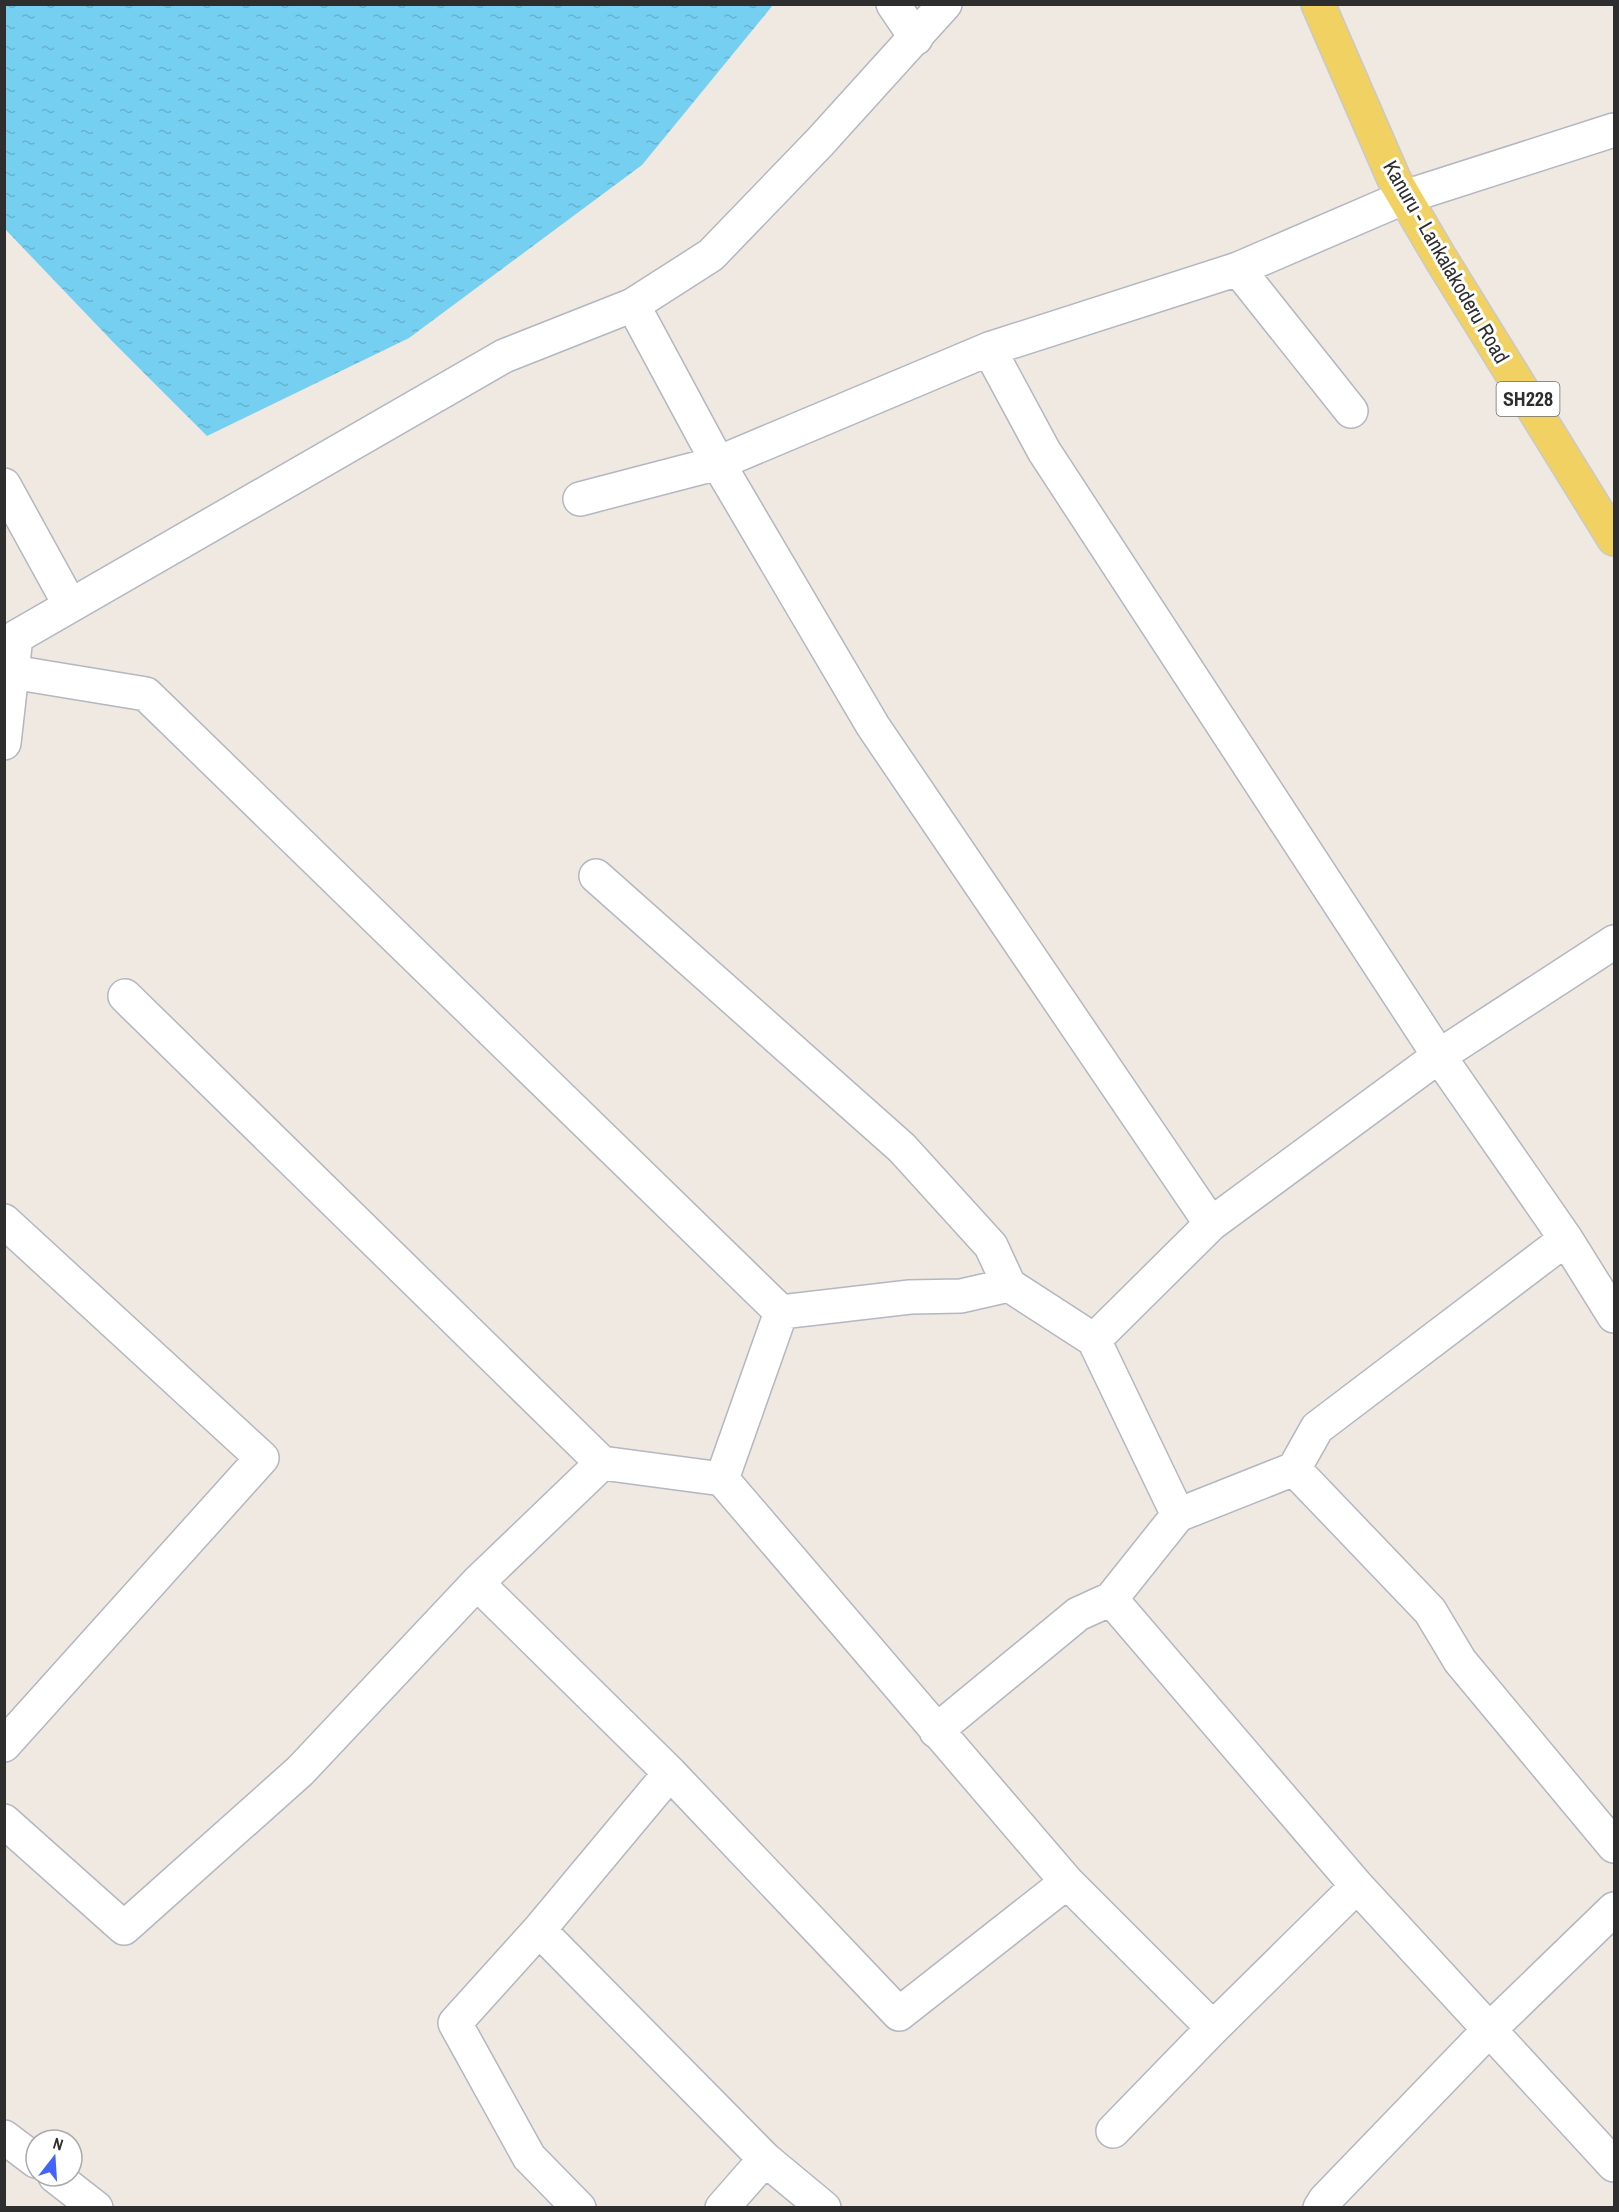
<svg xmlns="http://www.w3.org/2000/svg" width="1619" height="2212" font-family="'Archivo Narrow',sans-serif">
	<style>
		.water { fill: url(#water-ripples) }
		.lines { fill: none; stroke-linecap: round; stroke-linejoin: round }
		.minor-casing { stroke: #b4b7c1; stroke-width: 36 }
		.secondary-casing { stroke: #b4b7c1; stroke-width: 36 }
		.primary-casing { stroke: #c9c9c9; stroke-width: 36 }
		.minor { stroke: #fff; stroke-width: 33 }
		.secondary { stroke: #fff; stroke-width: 33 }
		.primary { stroke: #f2d163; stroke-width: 33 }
		.labels { text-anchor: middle; stroke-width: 6; stroke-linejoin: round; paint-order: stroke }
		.shield { fill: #fff; stroke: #6d6d6d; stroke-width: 1.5 }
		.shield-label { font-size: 20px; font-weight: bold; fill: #2e2e2e }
		.street-label { font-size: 21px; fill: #2e2e2e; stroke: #fff }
	</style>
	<defs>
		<pattern id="water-ripples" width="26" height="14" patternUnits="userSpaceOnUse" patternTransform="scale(1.5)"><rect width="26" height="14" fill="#75cff0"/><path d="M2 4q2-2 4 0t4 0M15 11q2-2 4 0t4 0" fill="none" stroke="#66b2ce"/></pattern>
	</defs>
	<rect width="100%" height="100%" fill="#efe9e1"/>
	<path class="water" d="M5,4H773V5L642,165L409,338L207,436L113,342L5,229Z"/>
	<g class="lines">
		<g class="minor-casing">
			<path id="minor" d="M893,4L916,38
				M1238,269L1351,411
				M633,305L718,463L989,349L1238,269L1405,197L1614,130
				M989,349L1044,451L1439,1056L1566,1239L1614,1316
				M4,485L70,605
				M580,499L718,463L873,726L1211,1224
				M12,672L146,694L781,1312
				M596,876L902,1148L991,1246L1009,1285L1094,1340L1178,1515
				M125,996L602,1463L722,1479L1067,1882L1213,2028
				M4,1221L262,1458L4,1745
				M781,1312L910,1297L961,1296L1009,1285
				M1094,1340L1211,1224L1439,1056L1614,942
				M1294,1469L1430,1611L1460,1661L1614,1846
				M722,1479L781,1312
				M477,1583L670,1773L899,2014L1067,1882
				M1111,1599L1357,1886L1614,2165
				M936,1731L1078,1614L1111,1599L1178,1515L1294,1469L1317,1428L1566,1239
				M4,1821L124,1928L300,1771L477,1583L602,1463
				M539,1930L765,2159L824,2208
				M1113,2131L1213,2028L1357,1886
				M4,2137L36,2161
				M55,2176L96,2208
				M579,2208L529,2157L455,2023L539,1930L670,1773
				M722,2208L765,2159
				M1320,2208L1325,2200L1489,2030L1614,1909"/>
		</g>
		<g class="secondary-casing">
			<path id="secondary" d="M4,743L16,637L504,356L633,305L711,255L820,142L945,4"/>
		</g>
		<g class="primary-casing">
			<path id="primary" d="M1318,4L1394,179L1441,259L1614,539"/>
		</g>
		<use href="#minor" class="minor"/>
		<use href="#secondary" class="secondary"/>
		<use href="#primary" class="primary"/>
	</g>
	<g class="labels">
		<rect class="shield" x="1496.5" y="382" width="63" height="34" rx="4.5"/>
		<g class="shield-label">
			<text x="1528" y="406">SH228</text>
		</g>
		<g class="street-label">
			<text transform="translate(1446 262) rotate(60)" y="7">Kanuru - Lankalakoderu Road</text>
		</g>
	</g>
	<rect width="1619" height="2212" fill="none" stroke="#2e2e2e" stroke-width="12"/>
	<g transform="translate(54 2158) rotate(17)"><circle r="28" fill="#ffffff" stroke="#ababab" stroke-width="1.5"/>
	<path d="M0-4.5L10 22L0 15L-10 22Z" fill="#4264fb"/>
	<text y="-9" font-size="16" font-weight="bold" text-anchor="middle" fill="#2e2e2e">N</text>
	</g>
</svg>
